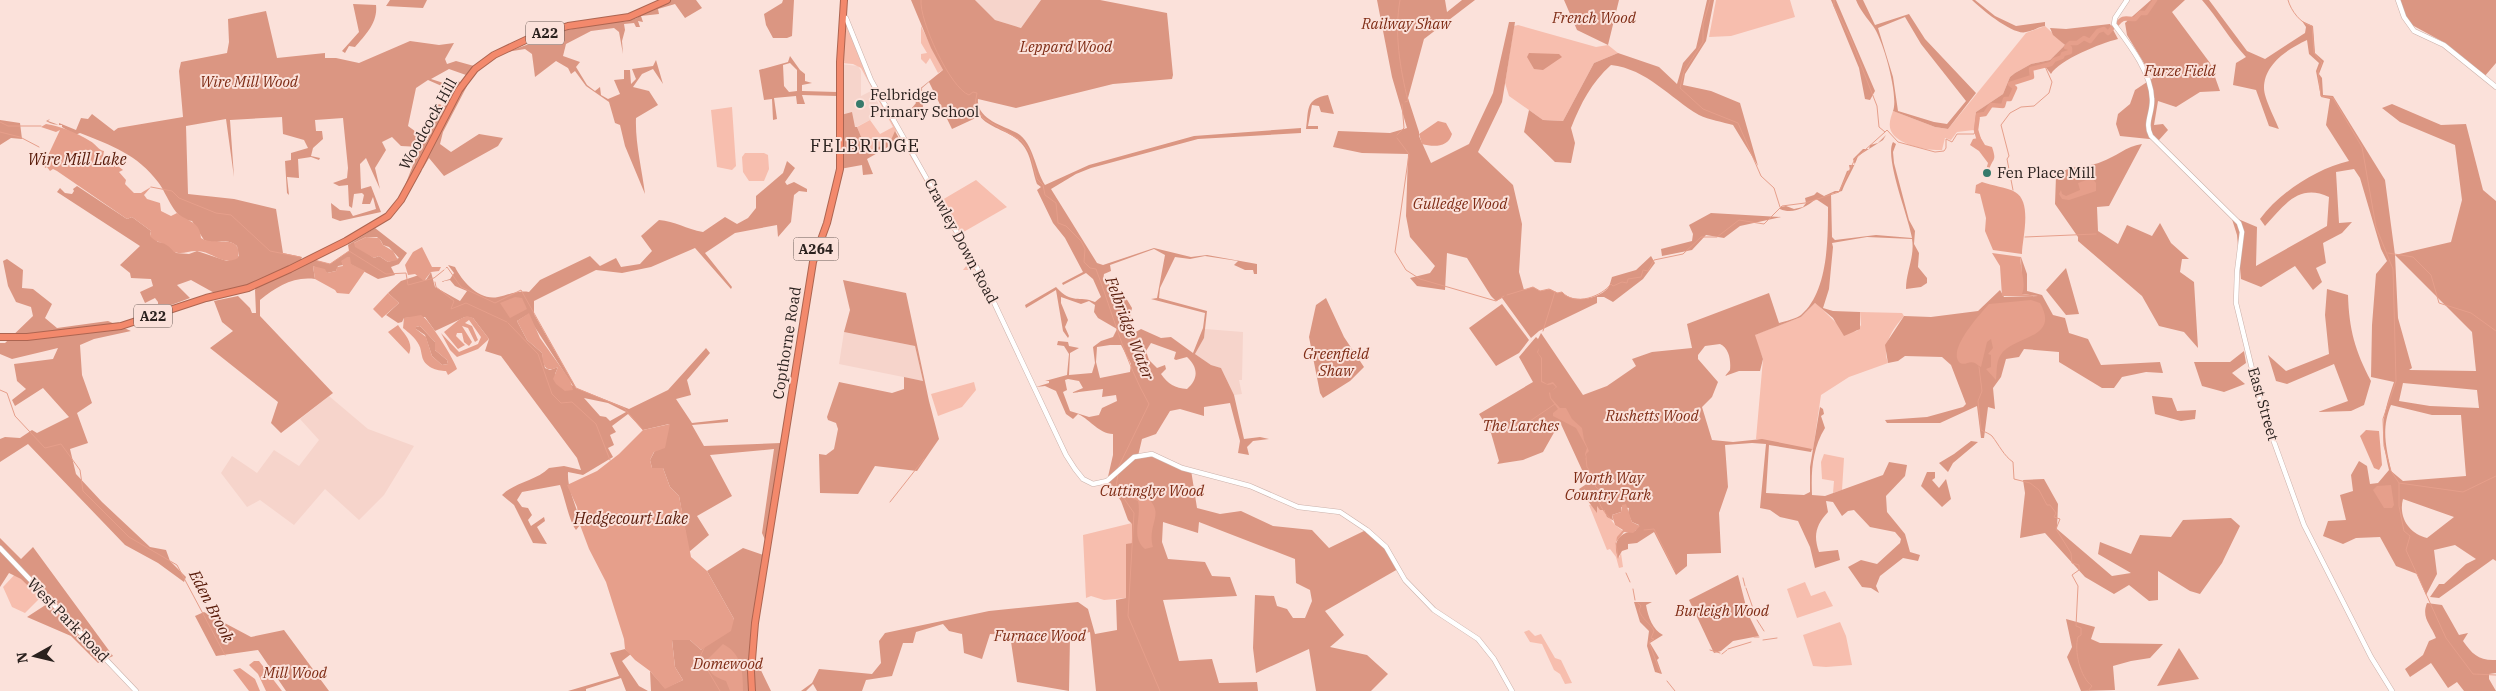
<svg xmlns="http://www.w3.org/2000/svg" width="2496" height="691" font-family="'IBM Plex Serif',serif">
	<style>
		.built { fill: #f6d4cb }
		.green { fill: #f7beae }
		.forest { fill: #db9682; fill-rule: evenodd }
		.water { fill: #e69f8b; fill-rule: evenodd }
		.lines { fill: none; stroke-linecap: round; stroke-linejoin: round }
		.stream { stroke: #e69f8b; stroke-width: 1 }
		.river { stroke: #e69f8b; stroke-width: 4.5 }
		.secondary-casing { stroke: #cbb2ab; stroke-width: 5.5 }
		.highway-casing { stroke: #ad6551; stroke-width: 8 }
		.secondary { stroke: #fff; stroke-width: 4.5 }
		.highway { stroke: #f3896c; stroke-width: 6 }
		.poi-dot { fill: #377a6b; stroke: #fbe1da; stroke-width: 2 }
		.labels { text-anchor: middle; stroke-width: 4; stroke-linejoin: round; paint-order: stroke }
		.shield { fill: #fbe1da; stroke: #695b56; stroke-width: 1 }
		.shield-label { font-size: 14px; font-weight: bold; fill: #2a211e }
		.park-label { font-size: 15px; font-style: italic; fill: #7e2b14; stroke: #fbe1da }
		.poi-label { font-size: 15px; fill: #2a211e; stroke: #fbe1da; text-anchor: start }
		.street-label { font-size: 15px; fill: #2a211e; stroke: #fbe1da }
		.water-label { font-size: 16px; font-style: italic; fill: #591b0a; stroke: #fbe1da }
		.quarter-label { font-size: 18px; letter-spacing: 1px; fill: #2a211e; stroke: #fbe1da }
	</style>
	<rect width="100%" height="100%" fill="#fbe1da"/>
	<path class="built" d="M975,0H1041L1021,28L995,20Z
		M840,64L858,66L861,71V96L871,91L884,113L840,135Z
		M1205,329L1243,332L1242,380H1239L1242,394L1234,395L1221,368L1211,365L1195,354L1204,338Z
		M844,332L915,346L923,381L839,364Z
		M329,396L368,429L414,446L384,495L359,520L325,489L294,525L260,500L247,507L221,473L232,456L257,473L274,450L299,466L319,440L300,419Z"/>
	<path class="green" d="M1716,0H1790L1795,17L1731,36L1709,37Z
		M846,20L870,82L977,270H963L970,261L896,131L891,140L868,153L857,127L870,120L880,134L893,127L861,68L853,64L842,63Z
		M1518,25L1596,47L1608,45L1618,53L1594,63L1563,121L1543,120L1509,96L1505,83L1514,26Z
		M921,26L943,70L938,73L930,58L926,64L921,59V54L927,53L921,43Z
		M2045,26L2065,45L2050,60L2031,64L2015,73L2010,77L2003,94L1976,112L1974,130L1957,132L1951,140L1945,138L1942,150C1929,151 1897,145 1891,131C1888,124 1891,117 1893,111L1935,127L1948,129L2026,33Z
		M732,107L736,166L732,170L717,167L711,110Z
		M745,153H764L768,155L769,169L764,181H749L743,172L742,157Z
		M976,180L1007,207L960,234L942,200Z
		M1815,303C1827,311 1841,334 1857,331L1861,325L1860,312L1902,313L1904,316C1893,329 1881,345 1888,363L1849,377L1821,395L1813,450L1756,439L1763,359L1754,335L1801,317Z
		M974,382L976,390L962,407L938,416L931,394Z
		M1824,454L1844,458L1842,490L1833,493L1834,481L1822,479L1821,462Z
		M1597,504L1604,510L1615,525L1623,531C1614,539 1615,547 1619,558L1621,553L1623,567L1619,568L1616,557L1610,549L1607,550L1589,505Z
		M1132,523V543L1126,545V598L1104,600L1091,596L1086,598L1083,535Z
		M18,571L41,597L25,613L12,607L3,587Z
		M1805,582L1811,596L1825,591L1833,606L1797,618L1787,589Z
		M1840,622L1846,636L1852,665L1826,667L1813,666L1803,635Z
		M1529,630L1535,636L1541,634L1555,658L1561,660L1572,683L1565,684L1560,674L1554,670L1542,644L1530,642L1524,632Z"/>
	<path class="forest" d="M390,0H427L423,8L386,6Z
		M659,0H696L702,8L685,18L675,4L658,9L659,14L641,16L643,22L638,21L640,27H636L634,23L624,24L625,30L622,41L623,54L619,32L614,28L591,31L566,44L563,56L580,62L576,67L587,85L595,91L600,87L601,95L608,99L620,94L614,80L624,79V70H630L631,84L636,79L632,69L653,66L656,60L663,84L653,69L642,74L633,87L649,91L658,105L636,118C635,143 642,169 645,194L625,146L620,125L615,123L609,102L586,86L575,71L571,74L568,68L556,61L535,77L532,54L525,49L507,52L567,30L606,23L628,21L637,18L648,6Z
		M783,0H794L792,36L787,38H773L766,25L764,14L782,3Z
		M911,0H975L995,20L1021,28L1041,0H1100L1167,13L1173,75L1172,79L1113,84L1016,108L978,99C976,119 1004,126 1017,133C1034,143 1035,170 1045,185L1089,165L1194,136L1301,128V133L1198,139L1091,168L1076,174L1051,189L1097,263L1103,265L1154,248L1191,257L1207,255L1257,264V274H1254L1253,270H1245L1234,265L1238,261L1205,256L1190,259L1175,257L1160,288L1159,298L1207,311L1204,338L1195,354L1211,365L1221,368L1234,395L1244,439L1260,437L1269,439L1253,441L1247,447L1249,455L1238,453L1240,441L1230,403L1204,407V416L1180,409L1170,411L1156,434L1142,439L1138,456L1152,454L1191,470L1197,508L1220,514L1241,511L1273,526L1312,530L1329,548L1366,530L1386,547L1398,569L1325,611L1344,635L1330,647L1367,655L1388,674L1371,691H1316L1309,649L1256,673L1253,648L1255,595L1274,596L1277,606L1287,609L1293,618H1305L1312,601L1310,590L1296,583L1295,559L1199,522L1198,533L1163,522L1162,542L1168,559L1205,562L1212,576L1230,577L1237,596L1163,600L1179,661L1212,659L1219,683L1257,682L1258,691H1096L1090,632L1070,637L1069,691L1017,682L1010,635L990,634L982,659L964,653L962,634L949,631L943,624L916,632L913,643H903L892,676L866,680L862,691H817L813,684L806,691H801L812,683L819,669L872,674L881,663L879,641L885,633L989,611L1078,602L1088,609L1095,634L1117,630L1116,600L1126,598V544L1132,543V524L1128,520L1121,501L1107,481L1113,455V434C1098,433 1092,421 1078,414L1073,419L1066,414L1056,391L1045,386L1036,387L1049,383V381H1045L1067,375L1069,354L1064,346L1057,345L1058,341L1068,342L1069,346L1079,348L1070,353L1069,375L1092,373L1095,363L1093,347L1101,341L1113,337L1117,329L1098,318L1094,312L1095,305L1089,301L1081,304L1061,297V303L1068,320L1065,327L1069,336L1068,338L1063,331L1056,290L1026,308L1025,305L1056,287C1072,305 1079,295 1095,302L1101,297L1093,279L1086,273L1063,285L1062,283L1083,272L1065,238L1053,223L1037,190L1041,187L1037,184C1032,170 1031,151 1019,141C1011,132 987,127 980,116L952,129L929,82L922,88L923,109L917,116L911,109L916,103L912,95L943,70L931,48ZM1154,249L1165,255L1157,298L1151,299L1205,313L1203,328L1193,353L1171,337L1161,338L1141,329L1125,338L1132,308L1123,293L1103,280L1104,274L1111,271L1110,265ZM1151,343L1176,352L1174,359L1176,360L1187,357C1198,367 1199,379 1187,389C1175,388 1168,384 1161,374L1166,369L1165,365L1157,368L1149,360L1146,351ZM1110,345H1121L1131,364L1130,372L1100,378L1096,362L1097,347ZM1068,379L1079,381L1083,388L1071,393L1103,389L1102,397L1116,395L1117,401L1102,408L1099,415L1089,417L1070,411L1063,392L1067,390L1065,380Z
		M1377,0H1445L1447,12L1462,0H1475L1424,39L1408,98L1419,132V136L1431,163L1469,144L1493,93L1509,22H1515L1502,102L1478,152L1513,185L1522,224L1519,272L1524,290L1533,287L1540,291L1550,289L1558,293L1562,292C1572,304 1599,299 1608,288C1610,285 1611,280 1612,277L1636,270L1651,256L1655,263L1643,279L1613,302L1604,297H1597V303L1539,331L1531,338L1502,298L1496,301L1491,296L1467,258L1447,253L1445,290L1417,286L1410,278L1430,273L1435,266L1410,237L1406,216L1408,154L1362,153L1333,147L1338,131L1390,133L1407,128L1392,77Z
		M1564,0H1619L1608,45L1577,30Z
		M1707,0H1714L1706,41L1685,74L1683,85L1711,91L1740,103L1758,166L1733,125C1723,122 1709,120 1699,115C1670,98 1647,69 1611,65C1591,83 1581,103 1571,128L1575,143L1571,163L1555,162L1524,132L1529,110L1543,120L1563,121L1594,63L1618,53L1659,67L1677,84L1683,63L1696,48Z
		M1831,0H1836L1875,91L1870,100L1865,99L1859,68Z
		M1856,0H1863L1875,25L1909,14L1925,39L1976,93L1948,129L1935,127L1893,111C1899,96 1883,39 1873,26C1867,18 1860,10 1856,0ZM1905,17L1921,44L1966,101L1947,124L1934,122L1898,111L1893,77L1878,28Z
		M1972,0H1975L1995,16L2016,26L2045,22V26C2038,27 2033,31 2026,32C2014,36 1981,9 1972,0Z
		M2151,0H2185L2172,12L2210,63L2220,91L2200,92L2176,107L2158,101L2154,125L2163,124L2168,130L2159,140L2120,136L2116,124L2118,114L2130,104L2135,90L2153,78L2127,35L2125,23Z
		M2202,0H2209L2247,51L2265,59L2305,33L2306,27L2302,21L2313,26L2315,53L2324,61L2319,74L2322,78L2323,95L2333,96L2385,180L2395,255L2451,242L2462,200L2455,145L2400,122L2382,108L2392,104L2441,125L2466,124L2483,190L2496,201V561L2493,559L2439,598L2430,597L2439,584H2444L2466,564L2476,559L2455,545L2434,550L2437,574L2426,595L2417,574L2396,566L2380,537L2356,538L2343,544L2323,536L2328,521L2346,520L2340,495L2353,491L2351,475L2359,461L2367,466L2370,484L2378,483L2389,470C2380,431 2381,420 2394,382L2371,377L2372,325L2376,274L2387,261L2381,249L2360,178L2354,169L2336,172L2339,223L2352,222L2342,233L2323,243L2326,263L2316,268L2322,282L2313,290L2295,266L2261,287L2241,279L2237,235L2231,216L2257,227L2256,266L2327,226L2329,197C2299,183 2284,205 2265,226L2260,219C2280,192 2316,169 2349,161L2326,125L2330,99L2321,97L2316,71L2319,63L2309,54L2307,40C2288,49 2264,64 2264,88C2264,98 2275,119 2279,129L2269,126L2256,90L2233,85L2236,63L2246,57C2229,39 2218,18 2202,0ZM2395,255L2472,332L2476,371L2409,370L2412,368L2398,318ZM2403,383L2477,390L2479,408L2430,406L2399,401ZM2391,405L2432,415H2461L2466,476L2403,481L2391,471C2386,446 2381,429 2391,405ZM2403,499L2454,517L2427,538C2410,534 2398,518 2403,499Z
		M2399,0H2496V63L2484,77L2445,43L2412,25L2407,20Z
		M353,4L376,5C378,23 365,35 355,47L349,46L345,53L342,51L359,32Z
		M266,11L277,58L325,53V58H336L359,63L410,41L439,45L454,43L445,59L447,64L456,61L474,66L466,75L449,69L431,79L456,87L458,81L467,86L443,132L440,144L451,152L479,134L503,138L498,146L444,176L429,158L399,209L423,168L419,163L404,188L420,147L401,146L392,137L382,142L386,150L375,168L380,189L366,158L360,164L361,189L371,186L381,212L340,221L332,218L331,203L340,210L350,211L353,216L376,209L373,197L370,204H362L364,195L362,193L354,194L352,208L349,206L348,185L339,186L333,183L347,178L348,168L343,118L315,120L316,131H322L323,139L313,148L311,156L320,158L319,160L311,157L298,159L299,178L287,177L289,195L287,193L285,161L291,160V153L308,148L304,140L283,134L282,117L230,120L234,177L226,119L186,126L188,194L234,199L276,209L283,253L302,257L299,264L311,259L330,264L349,251L348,245L375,228L407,253L399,264L391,267L395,275L378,279L350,264V257L342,261L343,265L338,266L336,271L327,273L313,266L315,279C293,276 276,287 260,300V316L333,393L281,433L271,423L278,402L210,348L233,331L222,322L214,301L238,296L250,308L252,313H256L255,290L258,285L218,295L191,280L177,285L190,298L147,314L146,310L158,305V302L155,298L145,303L140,292L153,286L151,279L131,278L130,273L120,265L140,246L57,192L60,188L65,193L72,194L74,191L73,189L77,186L127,219L132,217L151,231L150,235L158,242L167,243L176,253L189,254L197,251L227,261L239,256L237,246C224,236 217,246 204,240L192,221C174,220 168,195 158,182C138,155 111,145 80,133L75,135L62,127V125C57,125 51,124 46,121L50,119L48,121L59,125V123L76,130L81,118L88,119L92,114L114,131L118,128L183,117L179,71L181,62L227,53L229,42L228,19ZM428,80L453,91L445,106L435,103L433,111L439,113L427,140L408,126L416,88ZM366,237H377L381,241L383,245L389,247L399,258L388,262L379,256L374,258L354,243Z
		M2110,24L2118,39C2101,43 2059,60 2051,74L2044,65L2031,69L2032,77L2010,84L2014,86L2015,91L2010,99H2005L2003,106L1991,105L1985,114L1979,113L1976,130H1974L1976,112L2003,94L2010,77L2015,73L2031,64L2050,60L2065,45L2053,35L2050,28L2066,29Z
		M1529,53L1559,54L1562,57L1543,70L1534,69L1527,57Z
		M790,56L800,70L805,74V81L812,83L802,85V91L837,92V96L802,95L805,104H797L796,96L774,98L777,119L773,120L772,99L764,100L759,70L788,62ZM790,63L797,70V91L789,92L784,86L783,65Z
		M1328,95L1334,114L1321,112L1319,106L1312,105L1308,126H1318V129H1306C1309,109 1305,99 1328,95Z
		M852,112L855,127H857L868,153L891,140L895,131L900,140L867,159L873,174L863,175L862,165L840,169L841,115Z
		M0,120L20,123L22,139L11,138L0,145Z
		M1886,135L1883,140L1858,156C1854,168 1847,178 1842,191L1831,194L1832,237L1835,240L1876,235L1912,238C1909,218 1884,157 1893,142L1896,144L1893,152L1894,163L1909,220L1915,231L1914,244L1919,253L1918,267L1927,278V283L1921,287L1906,289C1906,271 1915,257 1912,239L1867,237L1832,243L1833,247L1829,289L1823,308L1833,311L1860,312V329L1844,336L1833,318L1815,303L1801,317L1755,335L1763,359L1760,371H1739L1725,376L1730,370C1731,360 1729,348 1720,344L1705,346L1698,355V359L1718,382L1712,397L1702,407L1712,440L1733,442L1762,439L1812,449L1811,452L1769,445L1766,493L1804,495L1810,492V467L1820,407L1823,409L1824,414L1821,416L1825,428C1812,449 1811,472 1812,495L1825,496L1883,475L1889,462L1907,465L1905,476L1886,496L1887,512L1905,534L1910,552L1920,555L1918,561L1903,558L1880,576L1876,586L1879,593L1871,588L1862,587L1848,567L1861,560L1877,564L1900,543L1901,539L1895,532L1870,527L1854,510L1848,511L1842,516L1833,502L1826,501L1828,512C1816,525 1813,535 1819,552L1838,550L1840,560L1815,568L1810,547L1798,521L1780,517L1770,510L1760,508L1766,444L1752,443L1725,445L1728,487L1719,513L1721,553L1687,554V566L1676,575L1654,532L1637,543L1628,544V549L1622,551L1618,558C1612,542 1619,532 1635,531L1639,525L1632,522L1628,513L1629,508L1621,507V512L1612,515L1613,520L1607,517L1604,510H1600L1597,506V513L1579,489L1588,483L1560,422L1543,452L1523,460L1497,464L1499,461L1491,433L1479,414L1533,382L1519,357L1536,337L1538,339L1541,333L1583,395L1607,386L1636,366L1632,359L1652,352L1692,348L1687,324L1769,293L1779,323C1786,321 1795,319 1801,315C1828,292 1828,240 1828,207L1816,199C1806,207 1793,215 1780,209V207L1786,206L1794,209L1803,207L1806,203L1805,198L1814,195L1817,192L1824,196L1835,191H1839L1847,171L1850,170L1849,165H1855L1853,159L1863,149H1869L1870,145L1878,143Z
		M2142,144L2109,206L2097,207L2098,231L2118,244L2127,225L2152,236L2160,223L2171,243L2189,259H2182L2180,272L2194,282L2198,348L2184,332L2159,326L2142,296L2078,241V237L2055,204L2056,176C2072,163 2084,169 2101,162C2116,157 2126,146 2142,144Z
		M787,161L795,168L785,182L787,185L794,182L807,189V192L799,191L794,195L791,222L778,237L777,225L735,233L705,253L732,287L731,289L695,248L651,267L622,273L596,270L534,301V314L576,388L629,409L668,390L706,348L710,353L687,380L691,395L676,399L692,423L728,419V422L692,425L704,446L781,443L766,542L762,533L774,449L710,455L732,496L697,516L709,535L689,552L679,496L670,487L663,468H652L650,460L669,424L643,430L628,414L612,426L616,432L610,435L614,445L608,448L613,457L583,475L568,472C567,491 578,506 580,525L576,530C569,521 565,498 560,485L522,492L517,500L522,507L528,508L532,515L528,520L531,526L544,517L545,521L537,527L547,544L533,543L514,505L502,495C515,482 536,481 549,468L564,466L581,470L577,458L501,356L485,351L489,339L473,318L465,317L435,331L425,317L404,318L402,322L398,323L386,315L399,303L388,293L401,281L419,275L426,280L431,272L435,287L460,301L467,291L455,286L450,280L440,282L450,279L454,273L448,265L455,267C462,281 479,301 498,297C509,295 517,290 529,292L540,280L590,256L600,266L616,258L621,267L640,264L652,251L641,236L659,220C675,221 686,229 703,232L725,217L737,224L748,218L756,208V196L783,173ZM527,315L573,386L555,374L558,367L550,370L545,368L542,353L527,340L517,321ZM584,398L608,403L626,412L610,421L606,417L600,416Z
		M1711,213L1781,217L1740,226L1724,238L1706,235L1692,250L1662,256L1661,249L1692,241L1693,234L1689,225Z
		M2021,257L2027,274V291L2042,295L2053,315L2065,318L2069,333L2088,339L2101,365L2160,362L2163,373L2146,372L2122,377L2114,388H2102L2059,362V352L2024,349L2019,357L2006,359L2001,377L1993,388L1995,409L1988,407L1984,438H1981L1977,406L1940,423H1887L1885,420L1927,417L1963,407L1966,404L1951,365L1942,357L1905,356L1898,361L1888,363L1885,345L1904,316L1931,317L1978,311L2000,290L2004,297L2038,296L2022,294Z
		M7,259L23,270L22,288L33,289L52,304L45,318L57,328L108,321L131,331L94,339L80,345L82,375L92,403L77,413L88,443L70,449L76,474L102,502L150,547L166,550L170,561L186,577L184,582L158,563L125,545L28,444L0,462V439L5,437L20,438L32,430L37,433L69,417L43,388L15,406L12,400L26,389L17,381L14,364L53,359L58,348L12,359L0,354V343H5L33,316L31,307L16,302L8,286L3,261Z
		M2066,268L2079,314L2066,315L2046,290Z
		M843,280L906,293L929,401L939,439L917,471L875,466L858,494L820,493L819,454L826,455L834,449L838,429L836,423L828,420L827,417L839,382L892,393L904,389V377L923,381L915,346L844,332L850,310Z
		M2327,289L2348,295C2349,329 2355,351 2371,381L2364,405L2351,411L2318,412L2348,401L2334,364L2287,384L2276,381L2268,355L2286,371L2329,354L2325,315Z
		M1326,298L1344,337L1364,367L1350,381L1323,398L1320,393L1309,337L1316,305Z
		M1502,304L1529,340L1519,353L1496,366L1469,328Z
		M420,326L435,342V350L447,360L448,364L442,365L432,356L425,335L416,329V327Z
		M2244,351L2246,363L2232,373L2245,384L2224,392L2202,386L2194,362H2230Z
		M2152,396L2172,398L2177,411L2196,410L2195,419L2181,421L2155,414Z
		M1971,441L1978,442L1953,463L1948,472L1939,463L1954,454Z
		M1927,472H1935V478L1932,480L1939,488L1946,479L1951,499L1942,507L1921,486Z
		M2044,479L2058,504L2057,529L2112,576L2131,573L2098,554L2100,542L2131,554L2140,535L2171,537L2183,520L2231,518L2240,526L2222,563L2200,594L2190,591L2158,571V600L2149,601L2129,585L2114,594L2085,577L2045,533L2020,538L2025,493L2023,480Z
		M0,538L21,559L33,547L113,656L98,663L71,636L27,617L47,604L21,579L9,573L0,587Z
		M743,548L766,556L754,656L771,691H651L650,671L665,688L683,680L675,667L672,640H690L701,650L734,619L707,571Z
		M1738,575L1748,614L1759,636L1733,641L1721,651L1714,653L1689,600Z
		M1634,602H1652L1646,605C1648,617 1653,630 1663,635L1650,643L1659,658L1657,660L1662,674L1655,672L1647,646L1649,631L1640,622Z
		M2427,603L2442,605L2459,635L2468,633L2463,641C2472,654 2479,661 2496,660V673L2489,674V679L2496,691H2464L2457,682L2448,688L2431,663L2410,677L2405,669L2423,655L2429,641L2436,638C2431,625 2421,618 2427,603Z
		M204,612L251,637L284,630L329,691H286L258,650L216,656L195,616Z
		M2066,619L2095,627L2091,639L2100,643L2163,644L2150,658L2131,661L2113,666L2115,690L2081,691L2067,657L2072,647Z
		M2179,648L2199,679L2157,686Z
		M625,649L631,654L622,661L639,686L648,691H626L621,678L586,689V691H568L619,676L610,653Z"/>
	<path class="water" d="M1438,121L1446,123L1452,134C1448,148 1433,147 1422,144L1419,134Z
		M46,124C61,126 77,133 90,141C96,144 98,150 104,151L103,157L109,155L107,161L112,166L119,163L118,166L123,170L119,172L126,180L125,184L134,193H141L151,187L144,195L147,199L160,203L161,211L171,216L177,213C188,222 200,221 201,238C213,247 243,232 238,258C222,267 211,250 196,251C188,251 182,255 174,252C164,239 159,246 150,236L151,231L132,217L127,219L57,171L53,169L50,171L47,167L45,168L44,164L60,130L56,132L41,127Z
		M1979,135L1985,145L1992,147C1997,162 1993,157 1989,170H1986L1988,163L1979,151L1970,145L1973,139L1978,138Z
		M2092,178L2096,183V191L2069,200L2062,199L2059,194L2061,190L2062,194L2066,196L2080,190L2078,183Z
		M1982,182C1992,186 2007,187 2015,192C2033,202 2022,239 2022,254L1993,250L1985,231L1986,218L1980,194L1975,193L1976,185Z
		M366,237L379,238L383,245L393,251L398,260L388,262L379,256L374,258L355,247L354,243Z
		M422,247L432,267H441L439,271L431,272L424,281L415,274L408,275L405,265L413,252Z
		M1992,253L2021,257C2019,270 2027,281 2022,294L2039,296H2002L2000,266Z
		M347,257H350L351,264L365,271L349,294L337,293L335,290L315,279L313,266L325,269L327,273L336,271L337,267L343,266L341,261Z
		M388,293L399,303L382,318L373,309Z
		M515,297L522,298L527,309L510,318L500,303Z
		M2031,300L2040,303C2061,340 2012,335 2000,356C1996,363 1997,372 1996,380L1986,369L1991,367V355L1988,354L1993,348L1991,339L1987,342L1981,367C1978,366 1977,364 1975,363C1969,360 1964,367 1959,362C1948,349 1980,314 1989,304Z
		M529,313L540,338L570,380L573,390L565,391L556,384L553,379L558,367C544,374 543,364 542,353L527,340L517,321Z
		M421,315C429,319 454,359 457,369L448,375L446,371C437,371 424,367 422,356C421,352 421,349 419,345C415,337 409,333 403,328L404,318ZM420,326L435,342V350L447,360L448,364L442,365L432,356L426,337L416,329V327Z
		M467,316L473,318L489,339L478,349L457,357L450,350L441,333L459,352L478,344L481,337L469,320L465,323L472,326L478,340L475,342L468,328L462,326L472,342L469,346L464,342L462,333H457L456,336L465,345L458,349L444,332L460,319Z
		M398,325C404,334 414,342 409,354L388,332Z
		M1539,348L1538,353L1542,358V381L1547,384L1553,382L1557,387L1550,392L1551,398L1560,408H1566L1572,419L1582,428L1584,440L1589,451L1586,454L1587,460L1585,454L1587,448L1576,428L1553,416V413L1558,409L1550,398L1549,393L1556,387L1553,384L1548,385L1541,382V358L1537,352Z
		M670,424L665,448L654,452L650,460L652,468H663L670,487L679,496L691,557L707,571L734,619L731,631L701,650L690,640H672L675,667L683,680L665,689L650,671L635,660L625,649L624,639L606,582L589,549L580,525L577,507L567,485L597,471L619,454L643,430Z
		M2366,430L2379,431L2382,465L2379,470L2374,468L2360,436Z
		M2391,485L2394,505L2392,508H2384L2373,490L2377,486Z
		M1129,487H1138C1143,493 1153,501 1155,509C1158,519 1148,530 1153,547L1145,549C1130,537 1142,518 1138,501L1131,498L1127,492Z
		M1626,504L1632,522L1640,526L1633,533L1624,532L1616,542L1617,537L1623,530L1615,525L1612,515L1621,512L1622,505Z
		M723,644C742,654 743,671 743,691H730L726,681C714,677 708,673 707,660Z
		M254,661H259L282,691H266L258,674L249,665Z
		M240,668L255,679L260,691H249L233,670Z"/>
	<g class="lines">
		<path class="stream" d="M921,0C919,20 950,88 969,95L973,92L977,93L975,104L983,118L1022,141L1030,152L1037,179L1043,185L1045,195L1056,203L1058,223L1066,226L1081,241L1085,249L1084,262L1090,268L1096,269C1113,314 1125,362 1149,404L1118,468
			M1400,0C1394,33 1400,68 1408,101L1405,102
			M1710,0L1703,24V42L1684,71L1680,88L1703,109L1738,123L1761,176L1774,188L1780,207
			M1834,0V6L1850,37L1877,106L1879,127L1885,132L1887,130L1898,142L1935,152L1944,151L1946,148V139L1952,142L1957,134H1974L1976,130
			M2288,0C2291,11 2301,24 2312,26L2314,53L2322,63L2318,71L2321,96L2333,98L2362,147L2376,227L2393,269L2396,381L2383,419L2384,446L2391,471L2399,483V506L2404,531L2410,536L2406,550L2446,638L2473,674L2496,675
			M0,122L8,126H41
			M0,132L20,137L39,147
			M1397,135L1404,128L1402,104
			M1397,138L1409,154L1395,252L1406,270L1420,279L1496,301L1504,296
			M151,187L172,191L179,198L216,213L231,215L270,251L300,257
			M2013,190L2007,159L2009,156L2001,125L2010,113L2021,107L2034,106L2049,93L2052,82L2044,64
			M2025,237L2096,234
			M2388,253L2413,257L2431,275L2439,303L2471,313L2496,331
			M314,260L330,264L349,251L386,274L406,273L408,285L434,278L444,270
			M446,268L447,267L461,287L495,303L521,290L576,388L624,408L643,430
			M435,282L436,287L454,301L451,309L466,303L507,322
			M1507,295L1533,287L1540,291L1549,289L1557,293L1562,292C1575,307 1602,296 1611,284L1613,286L1622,282L1627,283L1628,279L1641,277L1643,270L1648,271L1654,260L1683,254L1701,237H1717L1739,220L1764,224L1782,206L1805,203L1839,192L1855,159L1885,132
			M508,323L538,354L552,394L561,403L572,402L596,424L610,460
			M1543,331L1555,292
			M1979,367L1982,391L1978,401L1981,430C1985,432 1990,434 1992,436C1999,445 2004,456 2013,462L2014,479L2030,483L2039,490L2047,505H2050L2056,513L2054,517L2060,519L2056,529L2071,553L2072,563L2079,565V570L2072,575L2078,586L2076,626L2081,628V635L2078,637C2074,651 2080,677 2092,686L2088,691
			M0,390L7,393L15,416L45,448L61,444L80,470L83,491L129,537L177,565L225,655
			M1490,432L1530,421L1555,404
			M1586,458L1587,467L1598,483L1595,486L1602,493L1598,497C1598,504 1606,516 1613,520
			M1118,474L1116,487L1134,513L1128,616L1160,691
			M2399,483L2463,492L2496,476
			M890,502L924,459
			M1644,530L1654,529L1675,571
			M1616,543L1618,558
			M1626,573L1630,582
			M1743,578L1745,586
			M1746,588L1756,617
			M1633,589L1635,600
			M1638,603L1641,606L1639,610C1642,620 1650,622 1654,631L1651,638L1654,639L1649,642L1660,672
			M1757,620L1764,631
			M1754,637H1759
			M1763,640L1777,638
			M705,646L700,657L720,691
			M1728,649L1751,642
			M1710,650L1720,653
			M1722,654L1727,650
			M1667,681L1675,691"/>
		<path class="river" d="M2117,24C2124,16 2125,19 2135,19L2140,13H2146L2155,0
			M1979,140L1976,130L1978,115L1985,114L1991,105L2003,106L2005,99H2010L2015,88L2010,84L2032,77L2031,69L2051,64L2054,60L2062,57L2063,54L2070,52V48L2066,47L2070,43H2077L2084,38L2090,41L2098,31L2104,29L2108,33L2113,27"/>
		<g class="secondary-casing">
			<path id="secondary" d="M2127,0L2115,18L2114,24C2129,44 2151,72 2152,99C2153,113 2144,123 2151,136L2239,223L2242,232L2237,272L2236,303L2261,406L2304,525L2371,657L2392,691
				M2398,0L2404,17L2414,31L2444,45L2496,87
				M843,16L846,18L871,80L981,275L1066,455L1075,469L1083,479L1093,484L1107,481L1134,457L1152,454L1182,468L1250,486L1298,507L1340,512L1367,530L1386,547L1405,580L1434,610L1478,639L1494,659L1512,691
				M0,548L136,691"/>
		</g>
		<g class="highway-casing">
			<path id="highway" d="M0,337H27L121,326L206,298L248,288L290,269L346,241L388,216L401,200L418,169L459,90L475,69L494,55L530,38L568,26L629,17L667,0
				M752,691L751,672L755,623L813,262L827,223L840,169V62L844,0"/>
		</g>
		<use href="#secondary" class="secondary"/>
		<use href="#highway" class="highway"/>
	</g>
	<g class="poi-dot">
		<circle cx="860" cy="104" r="5"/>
		<circle cx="1987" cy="173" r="5"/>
	</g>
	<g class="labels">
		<g class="shield">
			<rect x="526" y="21.5" width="38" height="23" rx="4"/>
			<rect x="793.5" y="237.5" width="45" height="23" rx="4"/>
			<rect x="134" y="304.5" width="38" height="23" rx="4"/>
		</g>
		<g class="shield-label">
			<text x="545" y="38">A22</text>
			<text x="816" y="254">A264</text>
			<text x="153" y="321">A22</text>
		</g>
		<g class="park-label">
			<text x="1594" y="23">French Wood</text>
			<text x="1406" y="29">Railway Shaw</text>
			<text x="1066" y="52">Leppard Wood</text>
			<text x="2180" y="76">Furze Field</text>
			<text x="249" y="87">Wire Mill Wood</text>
			<text x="1460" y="209">Gulledge Wood</text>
			<text x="1336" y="359">Greenfield<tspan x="1336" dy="17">Shaw</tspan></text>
			<text x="1652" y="421">Rushetts Wood</text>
			<text x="1521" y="431">The Larches</text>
			<text x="1608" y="483">Worth Way<tspan x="1608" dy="17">Country Park</tspan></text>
			<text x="1152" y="496">Cuttinglye Wood</text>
			<text x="1722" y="616">Burleigh Wood</text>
			<text x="1040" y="641">Furnace Wood</text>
			<text x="728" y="669">Domewood</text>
			<text x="295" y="678">Mill Wood</text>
		</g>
		<g class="poi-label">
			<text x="870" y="100">Felbridge<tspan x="870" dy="17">Primary School</tspan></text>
			<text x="1997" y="178">Fen Place Mill</text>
		</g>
		<g class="street-label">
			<text transform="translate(428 124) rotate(-61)" y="5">Woodcock Hill</text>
			<text transform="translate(961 241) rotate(62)" y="5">Crawley Down Road</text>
			<text transform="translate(787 343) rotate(-81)" y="5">Copthorne Road</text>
			<text transform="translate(2263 404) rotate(74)" y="5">East Street</text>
			<text transform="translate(68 620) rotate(46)" y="5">West Park Road</text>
		</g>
		<g class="water-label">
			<text x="77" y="165">Wire Mill Lake</text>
			<text transform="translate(1130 328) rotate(69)" y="6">Felbridge Water</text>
			<text x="631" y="524">Hedgecourt Lake</text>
			<text transform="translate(212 606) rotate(63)" y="6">Eden Brook</text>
		</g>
		<g class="quarter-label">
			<text x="865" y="152">FELBRIDGE</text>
		</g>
	</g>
	<g transform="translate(35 656) rotate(262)" stroke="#fbe1da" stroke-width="4" paint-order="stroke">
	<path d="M0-4L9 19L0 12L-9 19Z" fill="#2a211e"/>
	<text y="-8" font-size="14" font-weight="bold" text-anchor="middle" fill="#2a211e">N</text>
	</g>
</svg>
